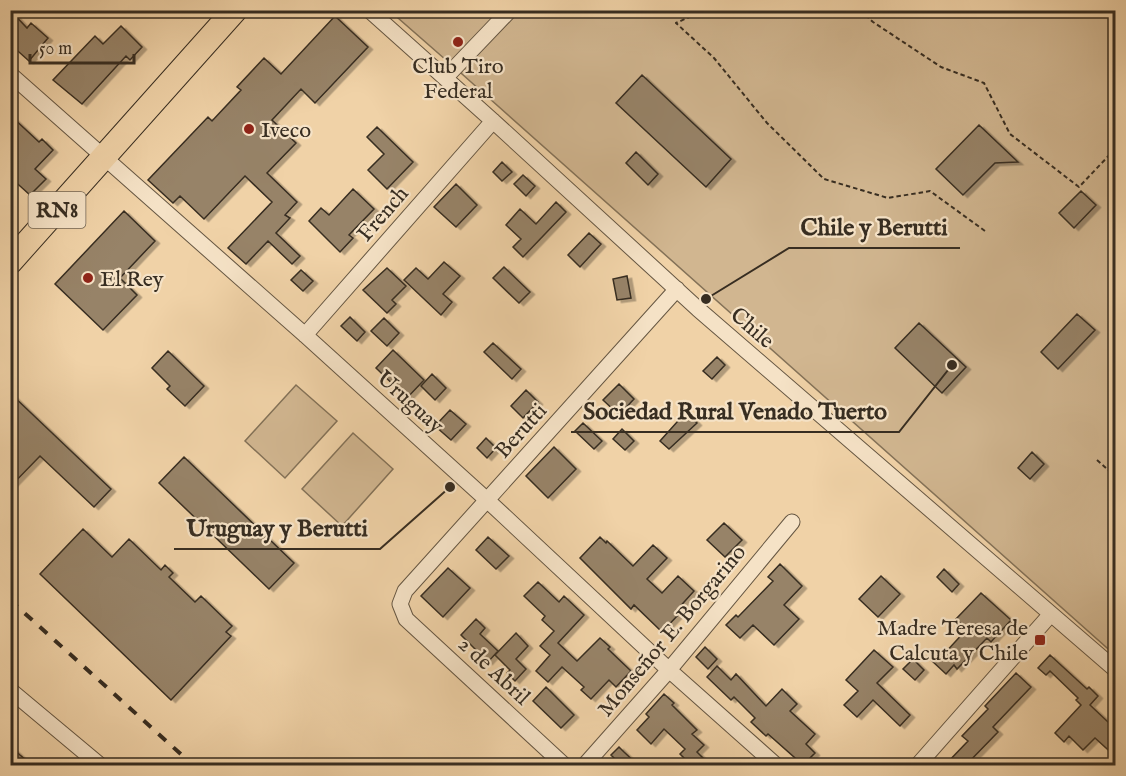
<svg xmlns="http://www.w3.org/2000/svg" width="1126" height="776" font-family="'IM FELL English',serif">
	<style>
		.green { fill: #d1b690; stroke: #847258; stroke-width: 1.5 }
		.building { fill: #978367; stroke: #372d21; stroke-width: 1.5; filter: url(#shadow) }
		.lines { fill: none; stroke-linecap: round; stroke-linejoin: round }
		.minor-casing { stroke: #655642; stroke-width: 17 }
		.trunk-casing { stroke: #372d21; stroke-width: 26 }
		.path { stroke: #372d21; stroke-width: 2; stroke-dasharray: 4.5 3; stroke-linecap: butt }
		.minor { stroke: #f5e2c6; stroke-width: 15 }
		.trunk { stroke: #f0d2a7; stroke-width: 24 }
		.rail { stroke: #372d21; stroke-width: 4; stroke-dasharray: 10 10; stroke-linecap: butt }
		.poi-dot { fill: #8f2418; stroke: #f5e2c6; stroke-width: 2 }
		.labels { text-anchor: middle; stroke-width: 4.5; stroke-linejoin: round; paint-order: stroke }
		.shield { fill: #f5e2c6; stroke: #706352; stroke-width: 1.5 }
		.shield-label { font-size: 21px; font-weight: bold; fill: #372d21 }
		.poi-label { font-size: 22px; fill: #372d21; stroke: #f5e2c6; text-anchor: start }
		.street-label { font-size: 22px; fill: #372d21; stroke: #f5e2c6 }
		.leader { fill: none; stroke: #372d21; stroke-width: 2 }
		.callout-dot { fill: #372d21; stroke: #f5e2c6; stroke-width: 2 }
		.callout-label { font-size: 24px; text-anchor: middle; font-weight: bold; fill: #372d21; stroke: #f5e2c6; stroke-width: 4.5; stroke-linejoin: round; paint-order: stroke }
	</style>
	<defs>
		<filter id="shadow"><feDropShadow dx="4.5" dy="2.5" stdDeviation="0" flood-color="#0004"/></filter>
	</defs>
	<rect width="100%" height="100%" fill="#f0d2a7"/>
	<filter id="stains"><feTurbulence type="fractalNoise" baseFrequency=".00333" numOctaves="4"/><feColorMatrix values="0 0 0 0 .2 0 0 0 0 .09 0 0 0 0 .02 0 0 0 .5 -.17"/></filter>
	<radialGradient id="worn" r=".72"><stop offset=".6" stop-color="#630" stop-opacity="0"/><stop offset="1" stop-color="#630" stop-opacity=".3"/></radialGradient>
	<path class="green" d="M390,11H1115V655L462,74Z
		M296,385L337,421L285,478L245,441Z
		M353,433L393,469L342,526L302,489Z"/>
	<path class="building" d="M10,10L27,28L31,23L48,38L29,61L10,44Z
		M335,16L368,47L315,103L301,89L272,120L296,143L267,173L297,202L285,215L290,218L276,233L300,256L292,264L268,241L246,264L228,248L272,202L245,176L204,219L180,196L173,203L148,180L208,117L212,121L241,90L237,87L264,58L281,74Z
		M121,26L142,47L130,60L126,56L82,104L53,80L95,36L103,44Z
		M642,75L731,159L706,187L616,103Z
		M10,115L39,142L42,139L53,150L35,169L46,179L30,195L10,177Z
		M979,125L1018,162L995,163L963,195L936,169Z
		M377,127L413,162L387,189L368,170L384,154L367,137Z
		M636,152L658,174L648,185L626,163Z
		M502,162L512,172L502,181L493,172Z
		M523,175L535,186L526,196L514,184Z
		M456,184L477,205L456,227L434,207Z
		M353,189L374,209L349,235L353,238L340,252L309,221L321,208L329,215Z
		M1081,191L1096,205L1074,228L1059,213Z
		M556,202L566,212L523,257L513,247L521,239L506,225L520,209L536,224Z
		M124,211L155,241L120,278L137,295L103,330L55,284Z
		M589,233L601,244L580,267L568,255Z
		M444,262L460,276L443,294L452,302L441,315L404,280L416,268L428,279Z
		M504,267L530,292L519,303L493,278Z
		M387,268L406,286L392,300L396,304L387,313L363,290Z
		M301,270L313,281L303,291L291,280Z
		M627,276L631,298L617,300L613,279Z
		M1077,314L1095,330L1058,369L1041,352Z
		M350,317L365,332L357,341L341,326Z
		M384,318L399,333L387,346L371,331Z
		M919,323L966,367L942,393L895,348Z
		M493,343L521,369L512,379L484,352Z
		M393,350L424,380L407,398L376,368Z
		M168,351L204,386L185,406L167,389L170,386L152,368Z
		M717,357L725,365L712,379L703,371Z
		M432,374L446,388L435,400L421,386Z
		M619,384L634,399L619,415L603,400Z
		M526,390L538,402L523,418L511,406Z
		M10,393L111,489L94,507L40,456L10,487Z
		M450,410L466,424L451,440L435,426Z
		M686,412L697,423L669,449L660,441Z
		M583,423L602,441L594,449L575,431Z
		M622,429L634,441L625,450L613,439Z
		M486,438L496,448L487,458L477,448Z
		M554,447L576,469L548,498L526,476Z
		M1032,452L1044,464L1030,479L1018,468Z
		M184,457L294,563L269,589L159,483Z
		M724,523L742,540L725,557L707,540Z
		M83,529L112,557L129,539L161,570L165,565L173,573L169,577L195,602L201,596L232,626L226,632L231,636L171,700L40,574Z
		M488,537L509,556L496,569L476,550Z
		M600,537L606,543L607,541L633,566L653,545L667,558L647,579L662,593L678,576L694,591L676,611L679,614L662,632L634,605L631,609L580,558Z
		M780,564L802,586L784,605L799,619L774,645L753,625L740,638L726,625L736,615L738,617L773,581L768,577Z
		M448,568L470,588L443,617L421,596Z
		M944,569L959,584L952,592L937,577Z
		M881,576L900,594L878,617L859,599Z
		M538,582L559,602L564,596L584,615L558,643L577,661L600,638L610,647L608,649L631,671L616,687L609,680L591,699L581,690L584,687L562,667L548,682L536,671L550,655L540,646L554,631L542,620L545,616L524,596Z
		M981,593L1011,620L991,642L987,638L957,669L954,665L946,674L931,660L939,651L943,655L967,629L956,619Z
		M476,619L485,628L480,634L498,651L488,662L461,635Z
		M516,633L528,646L516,659L526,669L515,681L507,673L510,670L495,655Z
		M705,647L717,659L708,669L696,657Z
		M874,650L893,667L877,683L910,715L900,726L873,700L857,717L844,705L858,691L846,680Z
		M1050,655L1087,689L1089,687L1098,696L1090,705L1108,722L1116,713V757L1095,738L1083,750L1069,736L1064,742L1055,733L1081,705L1076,700L1078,698L1050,671L1046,675L1038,668Z
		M913,659L924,670L915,680L903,669Z
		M717,666L731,680L736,674L766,706L782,689L797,704L790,711L815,734L806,744L815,753L803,765L768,734L766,736L751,722L755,718L734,697L731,700L707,677Z
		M1016,673L1031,687L993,727L998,732L966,765H945L968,741L962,736L988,709L985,706Z
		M546,687L574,715L561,728L533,701Z
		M664,694L674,703L672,705L697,730L692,734L704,745L697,752L704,759L698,765H691L680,754L685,749L664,729L651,744L637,730L649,717L646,714Z
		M10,746L20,755L32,765H10Z
		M619,747L624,752L638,765H612L616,760L611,755Z"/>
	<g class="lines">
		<g class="minor-casing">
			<path id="minor" d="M369,10L493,121L698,309L1116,670
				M10,74L305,335L487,500L669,670L777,766
				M445,78L510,10
				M305,335L493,121
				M10,690L101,766
				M565,766L406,619L400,604L405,591L677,289
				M584,766L669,670L792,522
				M917,766L1051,614"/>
		</g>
		<g class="trunk-casing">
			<path id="trunk" d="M10,262L235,10"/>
		</g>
		<path class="path" d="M705,10L676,23L714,58L767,123L824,179L888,198L930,191L985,231
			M860,10L873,22L941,67L984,83L1010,134L1079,187L1116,148
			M1097,460L1116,477"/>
		<use href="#minor" class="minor"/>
		<use href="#trunk" class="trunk"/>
		<path class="rail" d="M10,600L194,766"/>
	</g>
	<g class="poi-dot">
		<circle cx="458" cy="42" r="6"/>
		<circle cx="249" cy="129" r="6"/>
		<circle cx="88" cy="278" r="6"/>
		<rect x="1034" y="634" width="12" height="12" rx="3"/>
	</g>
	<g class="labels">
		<rect class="shield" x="28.5" y="192" width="57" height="36" rx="4.5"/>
		<g class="shield-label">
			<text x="57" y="217">RN8</text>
		</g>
		<g class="poi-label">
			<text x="458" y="73" text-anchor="middle">Club Tiro<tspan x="458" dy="25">Federal</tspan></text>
			<text x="261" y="137">Iveco</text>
			<text x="100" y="286">El Rey</text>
			<text x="1028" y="635" text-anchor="end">Madre Teresa de<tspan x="1028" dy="25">Calcuta y Chile</tspan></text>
		</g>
		<g class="street-label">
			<text transform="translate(382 213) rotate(-49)" y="8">French</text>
			<text transform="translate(753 327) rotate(41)" y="8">Chile</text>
			<text transform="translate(411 401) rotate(42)" y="8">Uruguay</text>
			<text transform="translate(520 430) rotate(-48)" y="8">Berutti</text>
			<text transform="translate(671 630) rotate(-50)" y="8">Monseñor E. Borgarino</text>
			<text transform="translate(495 670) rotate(43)" y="8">2 de Abril</text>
		</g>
	</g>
	<path class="leader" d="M706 299L789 248H960M952 365L899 432H571M450 487L380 549H174"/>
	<g class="callout-dot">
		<circle cx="706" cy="299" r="6"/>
		<circle cx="952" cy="365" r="6"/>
		<circle cx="450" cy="487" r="6"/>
	</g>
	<g class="callout-label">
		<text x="874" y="235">Chile y Berutti</text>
		<text x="735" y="419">Sociedad Rural Venado Tuerto</text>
		<text x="277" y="536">Uruguay y Berutti</text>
	</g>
	<rect width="1126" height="776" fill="none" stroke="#f0d2a7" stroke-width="36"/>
	<rect x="12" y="12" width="1102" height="752" fill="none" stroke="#372d21" stroke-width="3"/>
	<rect x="18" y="18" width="1090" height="740" fill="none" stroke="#372d21" stroke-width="1.5"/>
	<path d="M30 54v9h104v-9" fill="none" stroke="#372d21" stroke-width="3"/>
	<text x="39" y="54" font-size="18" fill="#372d21" stroke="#f5e2c6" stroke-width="4.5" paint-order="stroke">50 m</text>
	<rect width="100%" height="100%" filter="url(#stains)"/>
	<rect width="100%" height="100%" fill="url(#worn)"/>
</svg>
